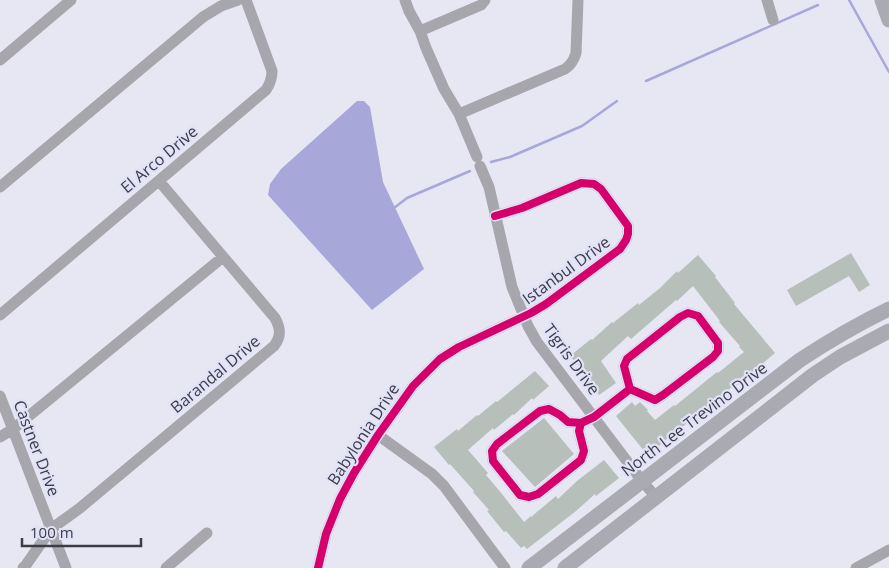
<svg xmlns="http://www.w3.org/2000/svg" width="889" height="568" font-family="'Open Sans',sans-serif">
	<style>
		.water { fill: #a8a7da }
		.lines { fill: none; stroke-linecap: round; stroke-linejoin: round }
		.stream { stroke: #a8a7da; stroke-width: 2.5 }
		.building { fill: #b6bfb9 }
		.minor { stroke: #a6a6ac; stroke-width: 11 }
		.major { stroke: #aaaab2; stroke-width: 15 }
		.cycleway-casing { stroke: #e1e2f8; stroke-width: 11 }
		.cycleway { stroke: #d6006c; stroke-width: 8 }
		.labels { text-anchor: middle; stroke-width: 4.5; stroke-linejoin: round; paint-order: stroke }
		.street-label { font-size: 16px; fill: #3c3c45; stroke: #e1e2f8 }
	</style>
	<rect width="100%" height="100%" fill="#e6e7f3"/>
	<path class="water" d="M357,101H364L370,107L383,182L424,269L372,310L268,195L270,184L281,169Z"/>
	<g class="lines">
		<path class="stream" d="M849,0L889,72
			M646,81L818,5
			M491,162L510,157L582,126L617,101
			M394,208L407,198L470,171"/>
	</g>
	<path class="building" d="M851,253L870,285L859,292L849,276L796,306L787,290Z
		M698,255L716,276L715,277L735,303L734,304L775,353L736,386L735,384L715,402L669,437L648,456L616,416L632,402L635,406L640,402L648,410L647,411L655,420L674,405L675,406L717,372L718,373L744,352L739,347L740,346L719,322L720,321L693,286L677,301L676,300L631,339L628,336L601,361L616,383L599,395L588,377L570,356L591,339L592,340L612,322L613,323L638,303L639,305L660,288L677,271L678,273Z
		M535,371L549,386L533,400L532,398L514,415L513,414L494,430L493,428L468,450L488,473L486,475L502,494L524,522L531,516V517L556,496L558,499L577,481L604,460L619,478L596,496L595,494L576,511L527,549L524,546L521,548L506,531L504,532L487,511L489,510L473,492L474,491L450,464L449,465L434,447L457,429L458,431L477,415L478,416L496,401L497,402Z
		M544,418L574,454L535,487L502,451Z"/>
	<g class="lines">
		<path class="minor" d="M405,0L409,11L420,31L426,48L444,89L459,114L477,157
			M767,0L773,20
			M420,31L481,5L485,0
			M0,60L71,0
			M459,114L565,69C571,65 574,60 576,53L578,0
			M480,166L489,187L512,287L528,326L537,342L642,481L656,497
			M0,187L203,17L221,6L238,0
			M0,315L266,90C270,84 272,79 272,71L246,0
			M0,396L66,568
			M581,423L579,431L584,451L581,460L538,494L529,497L520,495L493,461L492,451L497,444L540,411L549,409L560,415L568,422L581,423L594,417L630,389L655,400L663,395L713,357L718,351V343L698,316L688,313L680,317L627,359L624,366L630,389
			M378,435L432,474L444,486L505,568
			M0,437L13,429L223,257
			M23,568L26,565L51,529L80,508L274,346C281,337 281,329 275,318L159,181
			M166,568L207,533
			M318,568L326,534L340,499L354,473L378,435L413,386L440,359L459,347L531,313L546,304L620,249L626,240L628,234V226L601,189L594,184L581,183L522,208L495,216
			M856,568L889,550"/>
		<path class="major" d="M882,0L889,20
			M529,568L800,360C829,341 858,324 889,309
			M565,568L813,375L840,357L889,331"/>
		<g class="cycleway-casing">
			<path id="cycleway" d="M581,423L579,431L584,451L581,460L538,494L529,497L520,495L493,461L492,451L497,444L540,411L549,409L560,415L568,422L581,423L594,417L630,389L655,400L663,395L713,357L718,351V343L698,316L688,313L680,317L627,359L624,366L630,389
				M318,568L326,534L340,499L354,473L378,435L413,386L440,359L459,347L531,313L546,304L620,249L626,240L628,234V226L601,189L594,184L581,183L522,208L495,216"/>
		</g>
		<use href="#cycleway" class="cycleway"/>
	</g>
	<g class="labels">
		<g class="street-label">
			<text transform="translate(159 159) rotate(-40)" y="6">El Arco Drive</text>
			<text transform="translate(566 270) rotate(-36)" y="6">Istanbul Drive</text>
			<text transform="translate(572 359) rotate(54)" y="6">Tigris Drive</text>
			<text transform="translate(215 374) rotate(-40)" y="6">Barandal Drive</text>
			<text transform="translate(694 419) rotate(-37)" y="6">North Lee Trevino Drive</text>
			<text transform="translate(363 434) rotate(-57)" y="6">Babylonia Drive</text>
			<text transform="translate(37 448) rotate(69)" y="6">Castner Drive</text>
		</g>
	</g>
	<path d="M22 538v8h119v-8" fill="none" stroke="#3c3c45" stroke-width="2.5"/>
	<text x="30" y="538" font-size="15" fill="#3c3c45" stroke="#e1e2f8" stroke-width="4" paint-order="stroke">100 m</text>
</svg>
